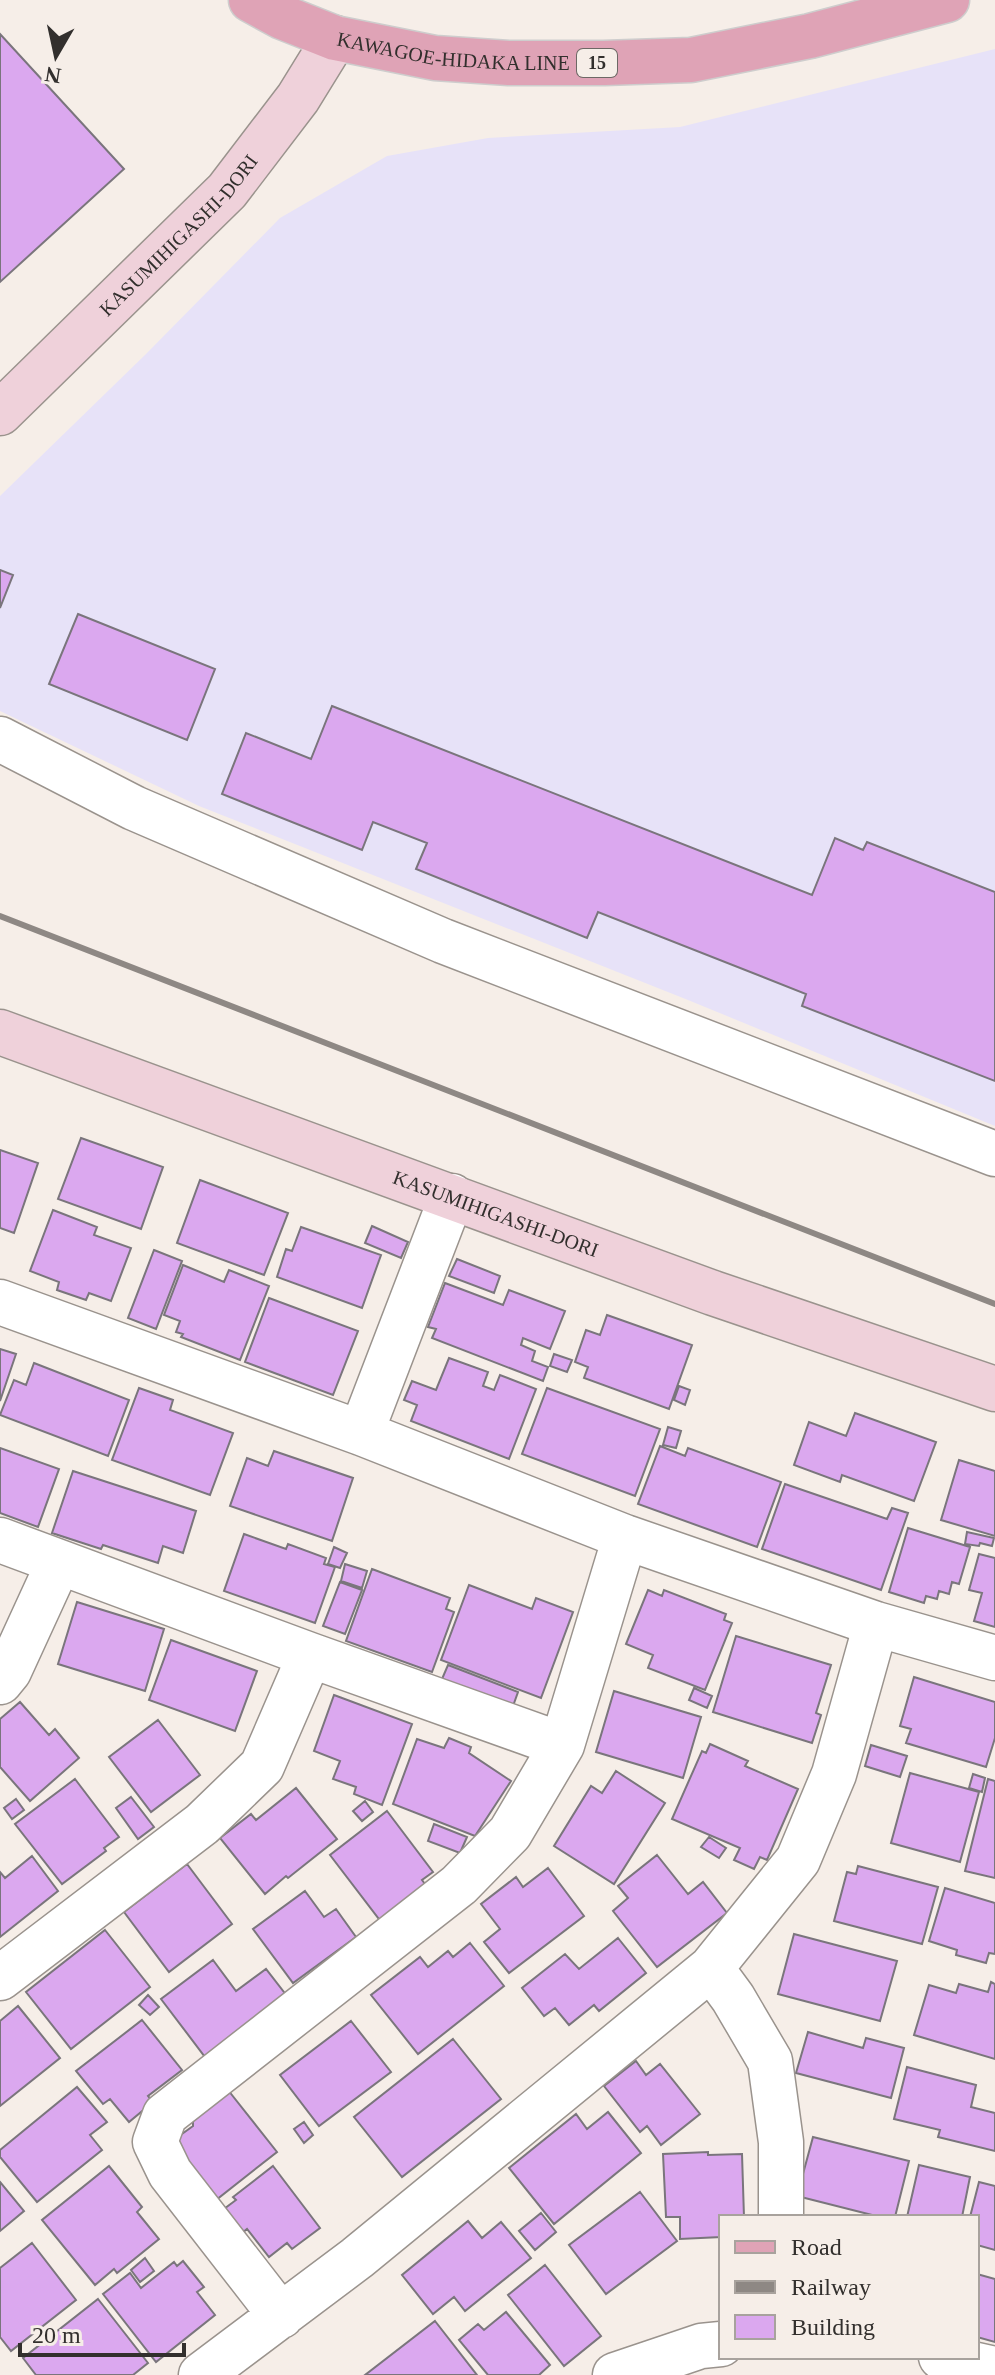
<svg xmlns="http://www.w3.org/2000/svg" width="995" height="2375" font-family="Georgia,serif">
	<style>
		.education { fill: #e7e2f8 }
		.building { fill: #dba8ef; stroke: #7a757c; stroke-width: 2 }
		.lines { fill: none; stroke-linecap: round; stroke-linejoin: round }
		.street-casing { stroke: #9a938d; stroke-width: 47 }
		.secondary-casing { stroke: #9a938d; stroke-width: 47 }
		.primary-casing { stroke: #cecdcd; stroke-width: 47 }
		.street { stroke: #fff; stroke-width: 44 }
		.secondary { stroke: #efd1da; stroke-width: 44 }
		.primary { stroke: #dfa3b6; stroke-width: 44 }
		.rail { stroke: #8e8884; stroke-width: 6 }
		.labels { text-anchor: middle; stroke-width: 7; stroke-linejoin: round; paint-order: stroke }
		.shield { fill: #f6eee8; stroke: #6d6865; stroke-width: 2 }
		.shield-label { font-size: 18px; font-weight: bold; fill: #322f2d }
		.street-label { font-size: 20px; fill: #322f2d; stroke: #f6eee8 }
	</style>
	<rect width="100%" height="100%" fill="#f6eee8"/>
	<path class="education" d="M995,49V1126L688,1000L199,806L0,711V496L146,354L280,218L387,156L488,138L680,127Z"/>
	<path class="building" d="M0,34L124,169L0,282Z
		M0,570L13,575L0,608Z
		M78,614L215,669L187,740L49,684Z
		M332,706L812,895L835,838L863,850L867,842L995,892V1081L802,1006L806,994L598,912L587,938L416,869L427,843L373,822L362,850L222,794L246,733L311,759Z
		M81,1138L163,1167L141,1229L58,1199Z
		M0,1150L38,1163L14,1233L0,1228Z
		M200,1180L288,1213L264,1275L177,1243Z
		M53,1210L97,1227L94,1235L131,1248L111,1301L89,1293L86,1300L57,1290L59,1282L30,1271Z
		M372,1226L408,1242L401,1258L365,1243Z
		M301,1227L381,1255L362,1308L277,1277L286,1249L292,1251Z
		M154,1250L182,1261L156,1329L128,1318Z
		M457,1259L500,1276L494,1293L449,1276Z
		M183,1265L224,1282L229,1270L269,1286L240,1360L181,1337L183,1334L176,1332L180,1321L164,1315Z
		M445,1283L503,1305L509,1290L565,1311L550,1349L523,1338L521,1345L535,1351L532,1361L548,1367L543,1381L432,1338L436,1329L428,1327Z
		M269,1298L358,1331L333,1395L245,1362Z
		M607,1315L692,1345L669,1409L584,1378L588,1367L575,1362L586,1330L600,1335Z
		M0,1349L16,1354L0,1401Z
		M554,1354L572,1360L567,1372L550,1366Z
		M449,1358L488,1372L483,1386L494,1390L500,1375L536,1389L509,1459L411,1421L417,1405L404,1400L412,1381L436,1390Z
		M34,1363L129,1400L108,1456L0,1415L14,1380L26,1385Z
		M679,1386L690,1390L685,1405L674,1400Z
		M139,1388L173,1400L170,1410L233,1433L210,1495L112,1460Z
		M547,1388L660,1429L635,1496L522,1454Z
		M855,1413L936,1442L914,1501L842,1475L840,1482L794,1465L809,1422L846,1436Z
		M668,1427L681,1431L676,1448L663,1445Z
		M660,1446L685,1456L688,1448L781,1482L757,1547L638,1504Z
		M0,1448L59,1469L38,1527L0,1513Z
		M274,1451L353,1478L332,1541L230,1506L247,1458L268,1466Z
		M959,1460L995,1471V1536L941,1520Z
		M73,1471L196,1511L183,1553L163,1546L158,1563L103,1545L101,1549L52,1533Z
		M785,1484L887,1519L892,1508L908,1513L881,1590L762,1549Z
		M908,1528L970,1547L959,1584L952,1582L949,1594L939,1591L937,1599L926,1596L924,1603L889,1592Z
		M967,1532L994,1538L992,1546L980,1543L979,1546L965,1544Z
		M244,1534L286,1549L288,1544L326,1558L324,1564L335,1567L315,1623L224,1591Z
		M334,1547L347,1553L340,1568L328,1564Z
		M979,1554L995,1558V1627L974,1621L982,1593L969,1590Z
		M345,1564L367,1571L362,1588L341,1581Z
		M372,1569L450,1598L446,1609L454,1612L432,1672L346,1641Z
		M340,1582L362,1590L345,1634L323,1626Z
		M469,1585L532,1609L536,1598L573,1612L541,1698L441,1660Z
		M648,1590L662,1596L664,1590L726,1614L724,1620L732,1623L705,1690L648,1668L653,1655L626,1644Z
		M77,1602L164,1629L145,1691L58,1664Z
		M736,1636L831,1665L816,1713L821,1715L812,1743L713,1712Z
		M171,1640L257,1671L235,1731L149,1700Z
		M448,1665L518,1692L513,1706L442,1679Z
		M914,1677L995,1702V1738L986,1767L906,1743L911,1729L900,1726Z
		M694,1688L712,1696L707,1708L689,1700Z
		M614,1691L701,1717L683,1778L596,1752Z
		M334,1695L412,1724L382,1805L354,1794L356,1787L333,1779L340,1761L314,1751Z
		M20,1702L49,1735L55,1729L79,1758L30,1801L0,1767V1719Z
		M158,1720L200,1775L151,1812L109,1757Z
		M449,1738L471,1747L469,1753L511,1781L475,1836L393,1804L417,1739L444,1748Z
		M710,1744L748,1761L745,1766L798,1789L767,1860L760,1857L754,1869L734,1860L740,1848L672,1819L702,1751L706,1753Z
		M871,1745L907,1756L900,1777L865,1766Z
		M616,1771L665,1803L614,1884L554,1846L591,1786L602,1793Z
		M910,1773L979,1792L960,1862L891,1843Z
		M973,1774L985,1778L982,1792L969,1788Z
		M75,1779L119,1837L104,1848L106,1851L62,1884L15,1824Z
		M988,1779L995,1781V1878L965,1871Z
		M296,1788L337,1839L288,1878L286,1876L265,1894L220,1838L251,1814L256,1820Z
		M131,1797L154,1827L138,1839L116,1808Z
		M16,1799L24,1810L12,1819L4,1808Z
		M365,1801L373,1812L362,1821L353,1811Z
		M387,1811L433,1872L422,1880L428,1888L382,1923L330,1855Z
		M434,1824L467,1837L460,1853L428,1841Z
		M709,1837L726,1848L719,1858L701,1847Z
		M657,1855L688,1894L703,1882L727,1913L657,1967L613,1911L628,1898L618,1886Z
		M32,1856L58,1891L0,1937V1872L5,1878Z
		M187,1864L232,1924L169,1972L124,1912Z
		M858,1866L938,1887L922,1944L834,1921L847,1872L856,1874Z
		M548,1868L584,1916L509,1973L484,1942L500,1929L481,1904L516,1877L523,1887Z
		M945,1888L995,1903V1954L989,1953L986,1963L956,1955L957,1950L929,1941Z
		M305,1891L324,1917L336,1909L356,1937L293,1983L253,1929Z
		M105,1930L150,1987L71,2049L26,1992Z
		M794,1934L897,1961L880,2021L778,1994Z
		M618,1938L646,1973L599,2011L594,2005L569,2025L555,2008L544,2016L522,1988L565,1954L579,1969Z
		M470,1943L504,1986L418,2054L371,1995L420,1957L428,1967L448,1951L453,1957Z
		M213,1960L236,1991L266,1969L287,1996L205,2057L161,1999Z
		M991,1982L995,1984V2059L914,2035L929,1985L956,1993L959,1984L988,1992Z
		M148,1995L159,2007L150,2015L139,2005Z
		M18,2006L60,2058L0,2106V2021Z
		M142,2020L182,2070L148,2096L153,2102L129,2122L110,2099L103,2104L76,2071Z
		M351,2021L391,2072L319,2126L280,2075Z
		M808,2032L863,2048L866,2038L904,2048L891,2098L796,2073Z
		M453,2039L501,2099L402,2177L354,2117Z
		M636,2061L646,2075L660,2064L700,2114L661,2145L647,2126L640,2132L604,2086Z
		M907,2067L976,2085L971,2107L995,2113V2151L938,2137L940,2130L894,2119Z
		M77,2087L107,2122L90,2135L102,2150L37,2202L0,2157V2150Z
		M228,2090L277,2152L216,2200L173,2146L175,2139L193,2126V2120Z
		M608,2112L641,2153L554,2224L509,2168L576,2114L587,2129Z
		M304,2122L313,2135L304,2143L294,2129Z
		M813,2137L909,2161L895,2217H880L797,2196Z
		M708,2152V2155L742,2154L744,2217H721V2237L680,2239V2217H666L663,2154Z
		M919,2165L970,2177L962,2217H907Z
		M109,2166L142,2207L137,2212L159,2239L117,2273L114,2269L95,2285L42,2220Z
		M273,2166L320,2228L292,2249L287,2243L269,2257L247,2229L242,2233L224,2209L236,2200L233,2197Z
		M0,2182L24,2211L0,2231Z
		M979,2182L995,2186V2250L977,2245V2217H970Z
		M640,2192L677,2241L606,2294L569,2245Z
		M541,2213L556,2232L535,2250L519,2231Z
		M468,2221L482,2238L501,2222L531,2258L465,2311L454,2297L433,2314L402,2275Z
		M32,2243L76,2300L11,2351L0,2337V2268Z
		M145,2258L154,2271L140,2282L131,2270Z
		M183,2261L204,2287L197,2292L215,2315L156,2362L103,2294L130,2273L141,2288L174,2262L177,2266Z
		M545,2265L601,2336L564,2366L508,2295Z
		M977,2274L995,2279V2342L977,2337Z
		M98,2299L148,2363L133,2375H36L23,2358Z
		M506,2312L550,2365L539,2375H488L459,2340L478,2324L484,2330Z
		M435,2321L477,2375H365Z"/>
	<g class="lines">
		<g class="street-casing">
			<path id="street" d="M0,739L134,808L443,941L995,1154
				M0,1302L361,1433L625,1537L876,1624L995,1658
				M361,1433L452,1196
				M0,1540L310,1655L562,1745
				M0,1682L9,1671L59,1562
				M711,1968L733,1998L770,2061L781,2142V2217
				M0,1978L202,1824L262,1766L310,1655
				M281,2316L170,2173L155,2142L165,2115L459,1885L510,1833L562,1745L625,1537
				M941,2357L995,2369
				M201,2375L357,2258L711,1968L798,1860L834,1774L876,1624
				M615,2375L701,2346L721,2344"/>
		</g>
		<g class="secondary-casing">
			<g id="secondary">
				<path id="s1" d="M0,413L227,191L298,98L335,38"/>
				<path id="s2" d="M0,1032L713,1293L995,1389"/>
			</g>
		</g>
		<g class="primary-casing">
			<g id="primary">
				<path id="s3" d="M251,0L282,17L335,38L435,58L509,63H604L691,60L810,36L947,0"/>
			</g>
		</g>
		<use href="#street" class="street"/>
		<use href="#secondary" class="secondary"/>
		<use href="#primary" class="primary"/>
		<path class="rail" d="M0,916L995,1304"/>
	</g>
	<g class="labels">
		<rect class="shield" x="577" y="49" width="40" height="28" rx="6"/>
		<g class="shield-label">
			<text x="597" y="69">15</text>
		</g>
		<g class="street-label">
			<text dy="7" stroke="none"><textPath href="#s3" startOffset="212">KAWAGOE-HIDAKA LINE</textPath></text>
			<text dy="7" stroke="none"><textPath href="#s1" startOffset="252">KASUMIHIGASHI-DORI</textPath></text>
			<text dy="7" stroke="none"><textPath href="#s2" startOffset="528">KASUMIHIGASHI-DORI</textPath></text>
		</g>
	</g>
	<rect x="719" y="2215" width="260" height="144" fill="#f6eee8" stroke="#a8a29d" stroke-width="2"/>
	<rect x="735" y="2241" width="40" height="12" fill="#dfa3b6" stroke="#a8a29d" stroke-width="2"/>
	<text x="791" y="2255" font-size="24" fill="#322f2d">Road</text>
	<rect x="735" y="2281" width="40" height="12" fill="#8e8884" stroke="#a8a29d" stroke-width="2"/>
	<text x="791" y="2295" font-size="24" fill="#322f2d">Railway</text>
	<rect x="735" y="2315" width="40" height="24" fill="#dba8ef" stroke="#a8a29d" stroke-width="2"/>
	<text x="791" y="2335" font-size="24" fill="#322f2d">Building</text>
	<g transform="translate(56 56) rotate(189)" stroke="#f6eee8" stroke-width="6" paint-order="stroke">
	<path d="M0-6L14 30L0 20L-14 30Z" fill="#322f2d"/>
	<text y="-12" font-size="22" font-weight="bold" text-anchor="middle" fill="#322f2d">N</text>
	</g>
	<path d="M20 2343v12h164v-12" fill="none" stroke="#322f2d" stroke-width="4"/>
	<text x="32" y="2343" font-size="24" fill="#322f2d" stroke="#f6eee8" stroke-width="6" paint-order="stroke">20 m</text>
</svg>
